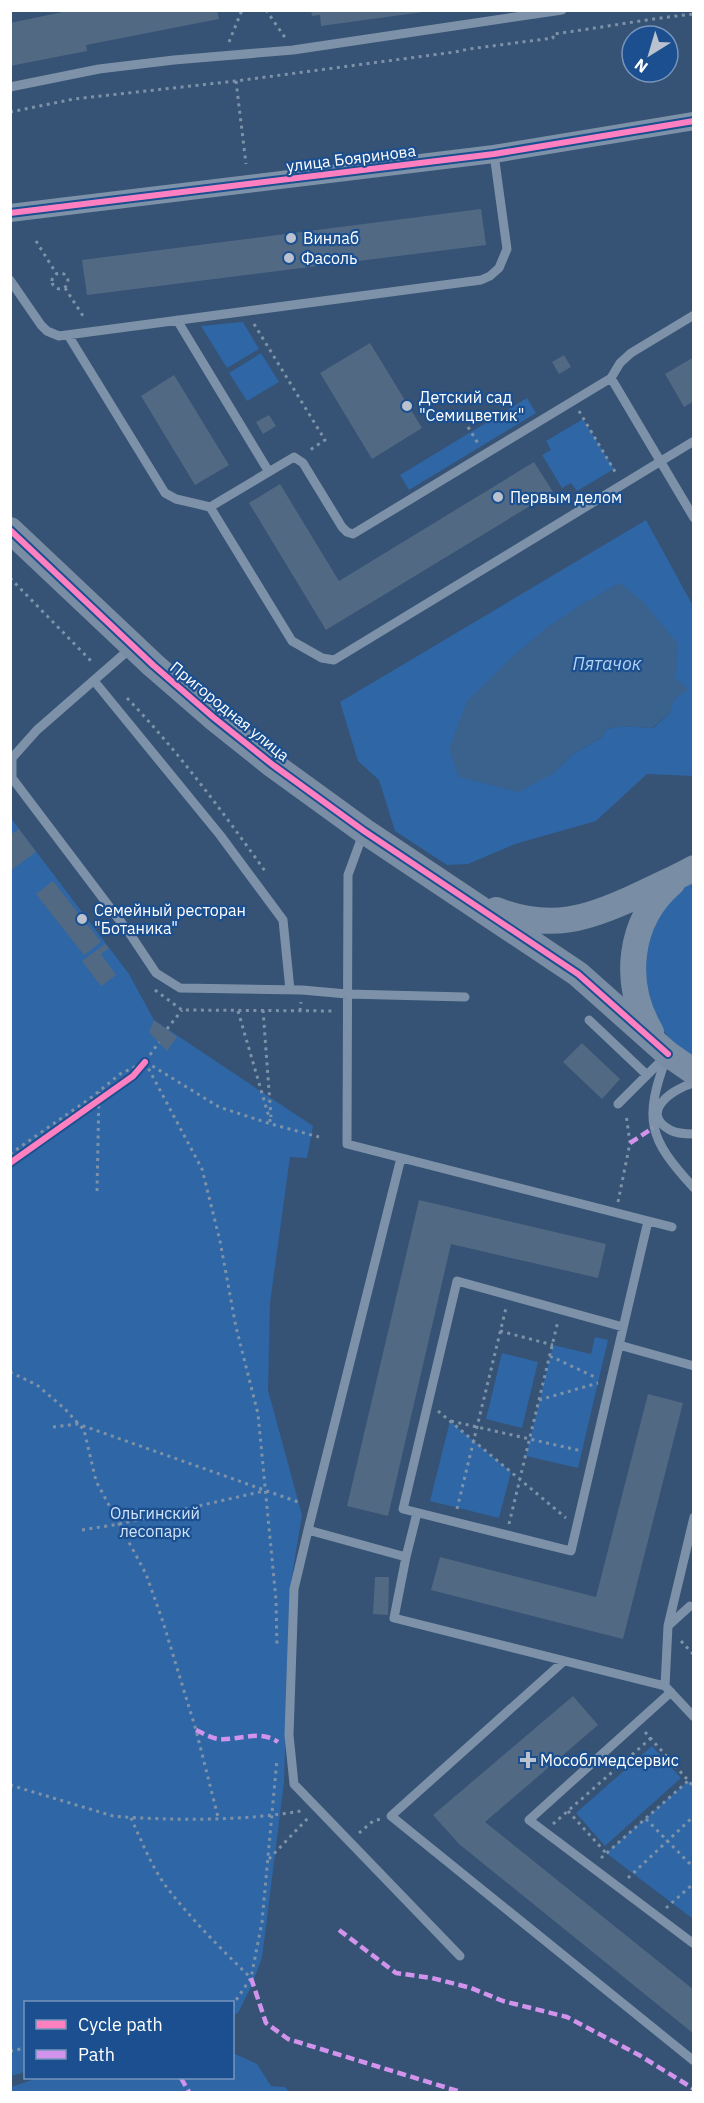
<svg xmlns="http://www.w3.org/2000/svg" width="704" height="2103" font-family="'IBM Plex Sans',sans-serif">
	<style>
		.green { fill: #2f66a5; fill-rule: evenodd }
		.water { fill: #3b618d }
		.building { fill: #526984 }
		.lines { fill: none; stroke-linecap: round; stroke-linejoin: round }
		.path { stroke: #7d92a8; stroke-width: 3; stroke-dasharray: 3 4.5; stroke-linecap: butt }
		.lane { stroke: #7d92a8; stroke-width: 9 }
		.street { stroke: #7d92a8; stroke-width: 18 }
		.secondary { stroke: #798da4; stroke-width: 26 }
		.quiet { stroke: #d193ec; stroke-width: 4.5; stroke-dasharray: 9 4.5; stroke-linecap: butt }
		.cycleway-casing { stroke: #1b4f8f; stroke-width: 10 }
		.cycleway { stroke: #ff80c0; stroke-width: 6 }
		.poi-dot { fill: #b9c2ce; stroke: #1b4f8f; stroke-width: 2 }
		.labels { text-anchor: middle; stroke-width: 4.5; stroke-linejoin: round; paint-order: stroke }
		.street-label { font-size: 16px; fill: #fff; stroke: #1b4f8f }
		.poi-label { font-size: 16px; fill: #fff; stroke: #1b4f8f; text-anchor: start }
		.park-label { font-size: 16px; fill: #cfe3fa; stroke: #1b4f8f }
		.water-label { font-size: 18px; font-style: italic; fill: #b5d3f5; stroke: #1b4f8f }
	</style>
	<rect width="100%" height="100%" fill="#365274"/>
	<path class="green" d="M243,322L259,349L227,368L201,326Z
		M261,353L279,382L247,401L229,373Z
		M527,398L536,413L409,490L400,475Z
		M583,419L614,469L577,491L571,483L562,488L542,455L551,450L546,441Z
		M646,520L693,606V776L647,774L596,821L515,844L468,864L447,865L395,831L379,780L358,761L340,702ZM620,583L676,680L674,700L669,714L653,728L623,726L607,729L601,738L573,754L554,773L509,660C544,630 580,605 620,583Z
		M10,817L129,974L154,1020L313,1126L307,1158L290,1157L270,1303L268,1390L302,1515L291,1582L284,1782L262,1958L251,1987L238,2013L233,2015L232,2002H26L25,2072L11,2076Z
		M693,881V1059C677,1047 663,1034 654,1015C652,1009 651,1003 650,997C648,989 644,979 644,970C646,935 662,899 693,881Z
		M595,1337L608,1340L578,1468L526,1456L553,1345L591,1354Z
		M502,1353L538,1362L522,1428L486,1419Z
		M450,1421L511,1472L499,1518L430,1501Z
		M652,1746L681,1778L605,1846L576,1813Z
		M688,1781L694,1787L693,1919L606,1853Z
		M233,2053L257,2064L271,2086L285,2087L289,2092H11V2087L38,2078H232Z"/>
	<path class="water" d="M620,583L643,602L677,643L676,679L688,689L674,700L669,714L652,728L623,726L607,729L601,738L573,754L554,773L518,792L459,777L449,749L467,701L509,660L546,628L587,601Z"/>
	<path class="building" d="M72,10H217L219,19L86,45L87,51L10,66V23Z
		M311,10H422L423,12L321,26L320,15L312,16Z
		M481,209L486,245L87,295L82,260Z
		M370,343L422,428L372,459L320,373Z
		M564,355L571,367L559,374L552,362Z
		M694,357V401L684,407L665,374Z
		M174,375L229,465L195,485L141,396Z
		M269,415L276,426L263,434L256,422Z
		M534,462L553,492L326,630L249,503L280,484L339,581Z
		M19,829L36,852L10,871V835Z
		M53,881L101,942L84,955L36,894Z
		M105,944L109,948L101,954L116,975L101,986L82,961Z
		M154,1020L177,1037L167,1051L149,1032Z
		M582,1043L620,1079L602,1099L563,1062Z
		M419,1200L606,1244L598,1278L451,1244L388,1516L347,1506Z
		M648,1394L683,1403L623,1639L431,1590L440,1557L596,1597Z
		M375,1577H389L388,1615L373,1614Z
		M573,1696L598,1725L485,1822L694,1990V2034L459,1844L433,1815Z"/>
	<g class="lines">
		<path class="path" d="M266,10L286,39
			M229,42L242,10
			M236,81L246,164
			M10,112L74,99L236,81L455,52L469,49L553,38V34C600,28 646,19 694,14
			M36,241L56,273
			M52 281a8 8 0 1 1 16 0a8 8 0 1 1-16 0Z
			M65,288L85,319
			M254,324L325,440L307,452
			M579,411L617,475
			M468,427L479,445
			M693,470H694
			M10,578L93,663
			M127,698C178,751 222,811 265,871
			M155,990L182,1010L336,1011
			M263,1010L271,1117
			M238,1011L271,1124
			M300,1011L301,1002
			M167,1029L182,1010
			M145,1062L202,1169L220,1241L236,1327L258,1414L276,1600L277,1648
			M146,1062L219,1107L271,1124L319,1137
			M10,1154L92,1097L120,1074L145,1062L159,1042
			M97,1191L99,1092
			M618,1202L630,1143L626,1114
			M500,1331L553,1345
			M550,1356L597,1378
			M10,1372L37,1385L65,1409L84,1430L96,1481L146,1574L163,1622L196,1730L218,1817
			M539,1400L598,1383
			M438,1411L566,1518
			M451,1421L582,1451
			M53,1427L78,1424L301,1503
			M457,1509L506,1308
			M509,1524L558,1321
			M82,1530L119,1524L264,1491
			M681,1641L694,1655
			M645,1732L694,1787
			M10,1785L113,1816C171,1821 244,1821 301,1811
			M568,1811L606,1853
			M131,1818C142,1842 152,1868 168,1889C193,1921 222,1950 251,1978
			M646,1819L694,1868
			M553,1824L651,1738
			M359,1833L373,1821L381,1819
			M601,1858L688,1781
			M269,1859L308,1818
			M628,1878L694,1816
			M666,1908L694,1883
			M232,2006L251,1978L262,1922L277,1759
			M10,2051L26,2048"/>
		<path class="lane" d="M10,87L99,69L174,60L293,50L562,10
			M10,280L41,325L47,331L59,336L481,280L490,276L499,268L507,249L494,154
			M694,315L631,353L620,363L611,378L353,534L347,532L342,527L303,463L294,457L210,507L292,641L322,658L334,660L694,441
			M177,320L269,472
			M68,335L165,493L176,499L210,507
			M611,378L694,518
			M132,647L37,730L12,758V778L130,934L156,973L180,988L302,990L347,994L465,997
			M95,682L220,835L283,920L290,990
			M363,834L348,875L347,1144L672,1227
			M589,1020L647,1075
			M667,1056C643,1120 648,1138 694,1188
			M694,1083C674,1088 638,1112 670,1130C677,1134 686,1134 694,1134
			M618,1104L664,1058
			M401,1158L308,1530L406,1557L394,1618L665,1686
			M623,1327L457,1281L403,1509L571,1551L648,1221
			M619,1345L694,1366
			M308,1530L294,1589L289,1735L294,1784L460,1956
			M406,1557L417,1513
			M690,1606L668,1626L665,1686L694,1717
			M668,1626L694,1517
			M564,1661L391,1816L694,2061
			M671,1692L529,1820L694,1944"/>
		<path class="street" d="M10,213L494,154L694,121"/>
		<path class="secondary" d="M10,530L153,665L213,717L273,765L364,831L578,974L668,1054L694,1072
			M496,910C551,931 588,919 639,895C657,886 676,878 694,868
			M651,1032C622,983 628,921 672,883"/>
		<path class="quiet" d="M630,1143L653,1128
			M196,1730C202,1733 211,1738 218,1739C238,1741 260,1729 278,1742
			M339,1930L396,1973L432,1978L471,1988L503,2001L567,2017L639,2055L694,2089
			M251,1978L266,2023L288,2039L461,2092
			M181,2078L189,2092"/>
		<g class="cycleway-casing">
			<path id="cycleway" d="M10,213L494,154L694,121
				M10,530L153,665L213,717L273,765L364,831L578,974L668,1054
				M10,1163L133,1076L145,1062"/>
		</g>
		<use href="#cycleway" class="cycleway"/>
	</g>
	<g class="poi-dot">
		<circle cx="291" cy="238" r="6"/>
		<circle cx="289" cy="258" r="6"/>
		<circle cx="407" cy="406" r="6"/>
		<circle cx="498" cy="497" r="6"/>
		<circle cx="82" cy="919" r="6"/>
		<path d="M525 1751h6v6h6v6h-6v6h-6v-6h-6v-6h6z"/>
	</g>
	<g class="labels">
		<g class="street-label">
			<text transform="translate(351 158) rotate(-7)" y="6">улица Бояринова</text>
			<text transform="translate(230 711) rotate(39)" y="6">Пригородная улица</text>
		</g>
		<g class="poi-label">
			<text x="303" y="244">Винлаб</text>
			<text x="301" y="264">Фасоль</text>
			<text x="419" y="403">Детский сад<tspan x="419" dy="18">"Семицветик"</tspan></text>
			<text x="510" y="503">Первым делом</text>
			<text x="94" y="916">Семейный ресторан<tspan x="94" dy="18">"Ботаника"</tspan></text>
			<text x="540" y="1766">Мособлмедсервис</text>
		</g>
		<g class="park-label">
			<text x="155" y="1519">Ольгинский<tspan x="155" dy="18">лесопарк</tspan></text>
		</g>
		<g class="water-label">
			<text x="607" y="670">Пятачок</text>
		</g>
	</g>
	<rect width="704" height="2103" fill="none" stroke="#ffffff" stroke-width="24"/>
	<rect x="24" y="2001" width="210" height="78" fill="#1b4f8f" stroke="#7695bc" stroke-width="1.5"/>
	<rect x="36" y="2020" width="30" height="9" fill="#ff80c0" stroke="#7695bc" stroke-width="1.5"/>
	<text x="78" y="2031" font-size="18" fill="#ffffff">Cycle path</text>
	<rect x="36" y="2050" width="30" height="9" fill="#d193ec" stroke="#7695bc" stroke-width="1.5"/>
	<text x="78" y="2061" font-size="18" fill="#ffffff">Path</text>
	<g transform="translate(650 54) rotate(217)"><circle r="28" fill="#1b4f8f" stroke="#7695bc" stroke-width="1.5"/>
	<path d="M0-4.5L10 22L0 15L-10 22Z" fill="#b9c2ce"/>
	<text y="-9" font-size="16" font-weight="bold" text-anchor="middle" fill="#ffffff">N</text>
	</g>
</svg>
